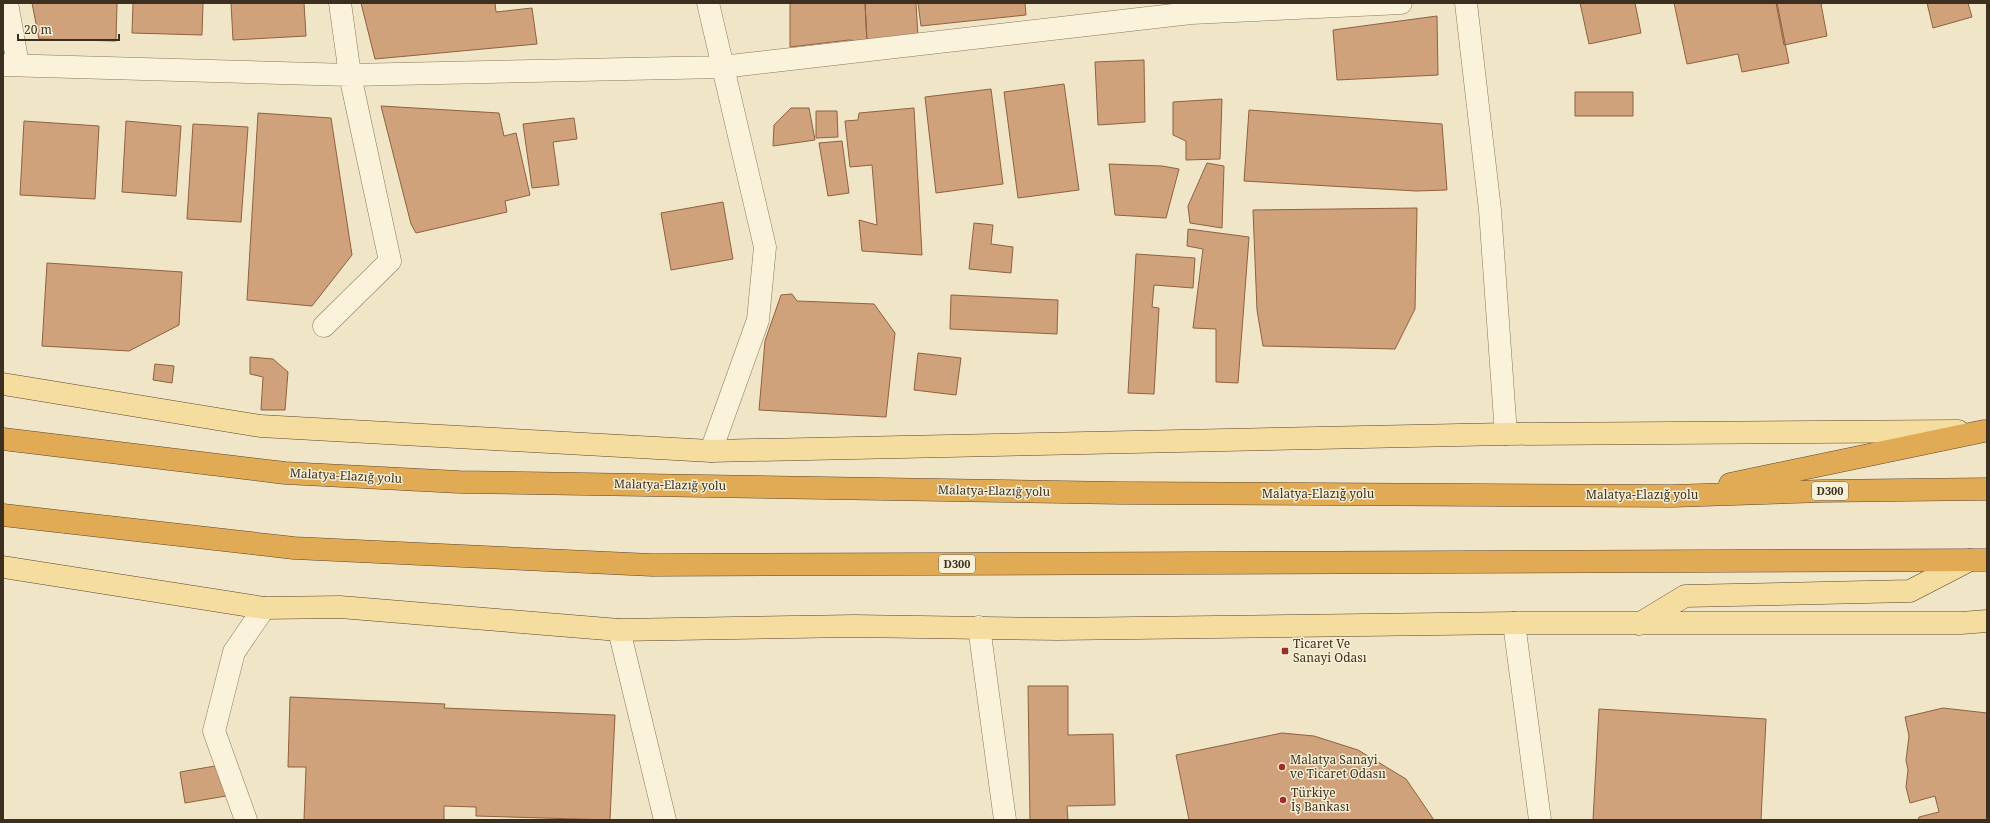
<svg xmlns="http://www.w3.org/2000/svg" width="1990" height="823" font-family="'Noto Serif',serif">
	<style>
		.building { fill: #cfa27b; stroke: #8d6240 }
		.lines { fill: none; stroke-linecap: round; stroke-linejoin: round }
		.minor-casing { stroke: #8d775b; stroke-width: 23 }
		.major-casing { stroke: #5a452f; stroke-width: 23 }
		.highway-casing { stroke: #5a452f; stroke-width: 23 }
		.minor { stroke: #faf2da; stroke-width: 22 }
		.major { stroke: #f4dd9e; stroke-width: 22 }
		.highway { stroke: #e1aa55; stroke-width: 22 }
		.poi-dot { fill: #9e2d29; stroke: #f7efd6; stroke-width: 1.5 }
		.labels { text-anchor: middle; stroke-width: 3; stroke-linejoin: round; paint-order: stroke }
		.shield { fill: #f7efd6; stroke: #746956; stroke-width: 1 }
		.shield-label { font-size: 11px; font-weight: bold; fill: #3c2f1f }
		.street-label { font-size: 12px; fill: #3c2f1f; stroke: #f7efd6 }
		.poi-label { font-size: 12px; fill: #3c2f1f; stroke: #f7efd6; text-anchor: start }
	</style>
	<rect width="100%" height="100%" fill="#f0e5c6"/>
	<path class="building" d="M32,3H117L116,41L39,39Z
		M133,3H203L202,35L132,33Z
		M231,3H304L306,36L233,40Z
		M361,3H495L496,12L532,8L537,44L375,59Z
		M790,3H865L867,42L849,40L790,47Z
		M865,3H916L918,36L867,42Z
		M918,3H1025L1026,15L921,26Z
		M1580,3H1635L1641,33L1589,44Z
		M1674,3H1777L1789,63L1742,72L1738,54L1687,64Z
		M1776,3H1825L1821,4L1827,36L1784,45Z
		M1927,3H1968L1972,17L1933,28Z
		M1437,16L1438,75L1337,80L1333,30Z
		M1144,60L1145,122L1098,125L1095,62Z
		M1064,84L1079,190L1018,198L1004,92Z
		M991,89L1003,184L936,193L925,97Z
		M1575,92H1633V116H1575Z
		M1222,99L1220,159L1186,160V141L1173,135V102Z
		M381,106L499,113L504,136L516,133L530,195L505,201L507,212L416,233L411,224Z
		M791,108H809L815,140L773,146L774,125Z
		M914,108L922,255L862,251L859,220L877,225L872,165L850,167L845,121L858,120L859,113Z
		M1249,110L1442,124L1447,190L1416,191L1244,181Z
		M816,111H837L838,137L816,138Z
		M258,113L331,118L352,255L312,306L247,300Z
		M574,118L577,139L553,142L559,185L532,188L523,124Z
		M24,121L99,126L95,199L20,195Z
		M126,121L181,126L176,196L122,192Z
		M193,124L248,127L241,222L187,219Z
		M842,141L849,193L828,196L819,143Z
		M1207,163L1224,166L1222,228L1190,223L1188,206Z
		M1109,164L1162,166L1179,169L1166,218L1115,215Z
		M723,202L733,259L671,270L661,213Z
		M1417,208L1415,309L1395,349L1263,346L1257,310L1253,210Z
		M974,223L993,225L991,244L1013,247L1011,273L969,269Z
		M1188,229L1249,237L1238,383L1216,382V329L1193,328L1203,249L1187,246Z
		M1136,254L1195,258L1193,288L1154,285L1152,307L1159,308L1154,394L1128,393Z
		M47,263L182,272L179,325L129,351L42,346Z
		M792,294L797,301L874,304L895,333L886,417L759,410L765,341L781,295Z
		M951,295L1058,300L1057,334L950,329Z
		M918,353L961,358L956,395L914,390Z
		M250,357L273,359L288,372L285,410H261L263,377L250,374Z
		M155,364L174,366L172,383L153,380Z
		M1028,686H1068V735L1113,734L1115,805L1067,806L1068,820H1030Z
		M290,697L445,704L444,708L615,715L610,820L476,816V807L444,806V820H304L306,767H288Z
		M1943,708L1987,713V820H1918L1919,817L1939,812L1935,796L1910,803L1906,787L1908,770L1906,760L1909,736L1905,717Z
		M1599,709L1766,719L1761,820H1593Z
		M1282,733L1314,736L1358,750L1406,779L1434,820H1189L1176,755Z
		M221,765L226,796L185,803L180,772Z"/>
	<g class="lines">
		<g class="minor-casing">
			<path id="minor" d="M7,3L18,65
				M708,3L765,247L758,320L711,451
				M1466,3L1490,210L1506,434
				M3,65L350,75L722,67L1191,13L1401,3
				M324,326L390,261L350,75L340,3
				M1514,623L1540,820
				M979,627L1005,820
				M619,630L665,820
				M246,820L214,731L234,652L264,608"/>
		</g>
		<g class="major-casing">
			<path id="major" d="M3,384L260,426L711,451L1506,434L1958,431
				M3,567L264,608L340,607L619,630L854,626L1058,629L1514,623H1961L1987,621
				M1639,624L1685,596L1910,591L1970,560"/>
		</g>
		<g class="highway-casing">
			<path id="highway" d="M3,439L285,473L459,482L1119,493L1672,496L1822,491L1987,489
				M1730,484L1984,431
				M3,515L294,548L652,565L1987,560"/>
		</g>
		<use href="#minor" class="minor"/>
		<use href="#major" class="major"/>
		<use href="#highway" class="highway"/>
	</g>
	<g class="poi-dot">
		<rect x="1281" y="647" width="8" height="8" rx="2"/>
		<circle cx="1282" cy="767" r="4"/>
		<circle cx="1283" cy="800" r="4"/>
	</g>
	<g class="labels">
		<g class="shield">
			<rect x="1812" y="482" width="36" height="18" rx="3"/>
			<rect x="939" y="555" width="36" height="18" rx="3"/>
		</g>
		<g class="shield-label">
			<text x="1830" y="495">D300</text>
			<text x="957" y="568">D300</text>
		</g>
		<g class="street-label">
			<text transform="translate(346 476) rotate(3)" y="4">Malatya-Elazığ yolu</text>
			<text transform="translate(670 485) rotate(1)" y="4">Malatya-Elazığ yolu</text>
			<text transform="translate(994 491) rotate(1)" y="4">Malatya-Elazığ yolu</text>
			<text x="1318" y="498">Malatya-Elazığ yolu</text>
			<text x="1642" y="499">Malatya-Elazığ yolu</text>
		</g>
		<g class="poi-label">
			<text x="1293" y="648">Ticaret Ve<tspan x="1293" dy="14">Sanayi Odası</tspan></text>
			<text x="1290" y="764">Malatya Sanayi<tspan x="1290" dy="14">ve Ticaret Odasıı</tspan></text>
			<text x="1291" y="797">Türkiye<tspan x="1291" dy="14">İş Bankası</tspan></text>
		</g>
	</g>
	<rect width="1990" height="823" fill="none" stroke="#3c2f1f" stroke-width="8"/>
	<path d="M18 34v6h101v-6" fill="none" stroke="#3c2f1f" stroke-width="2"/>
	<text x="24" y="34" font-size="12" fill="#3c2f1f" stroke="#f7efd6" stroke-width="3" paint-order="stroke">20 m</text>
</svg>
